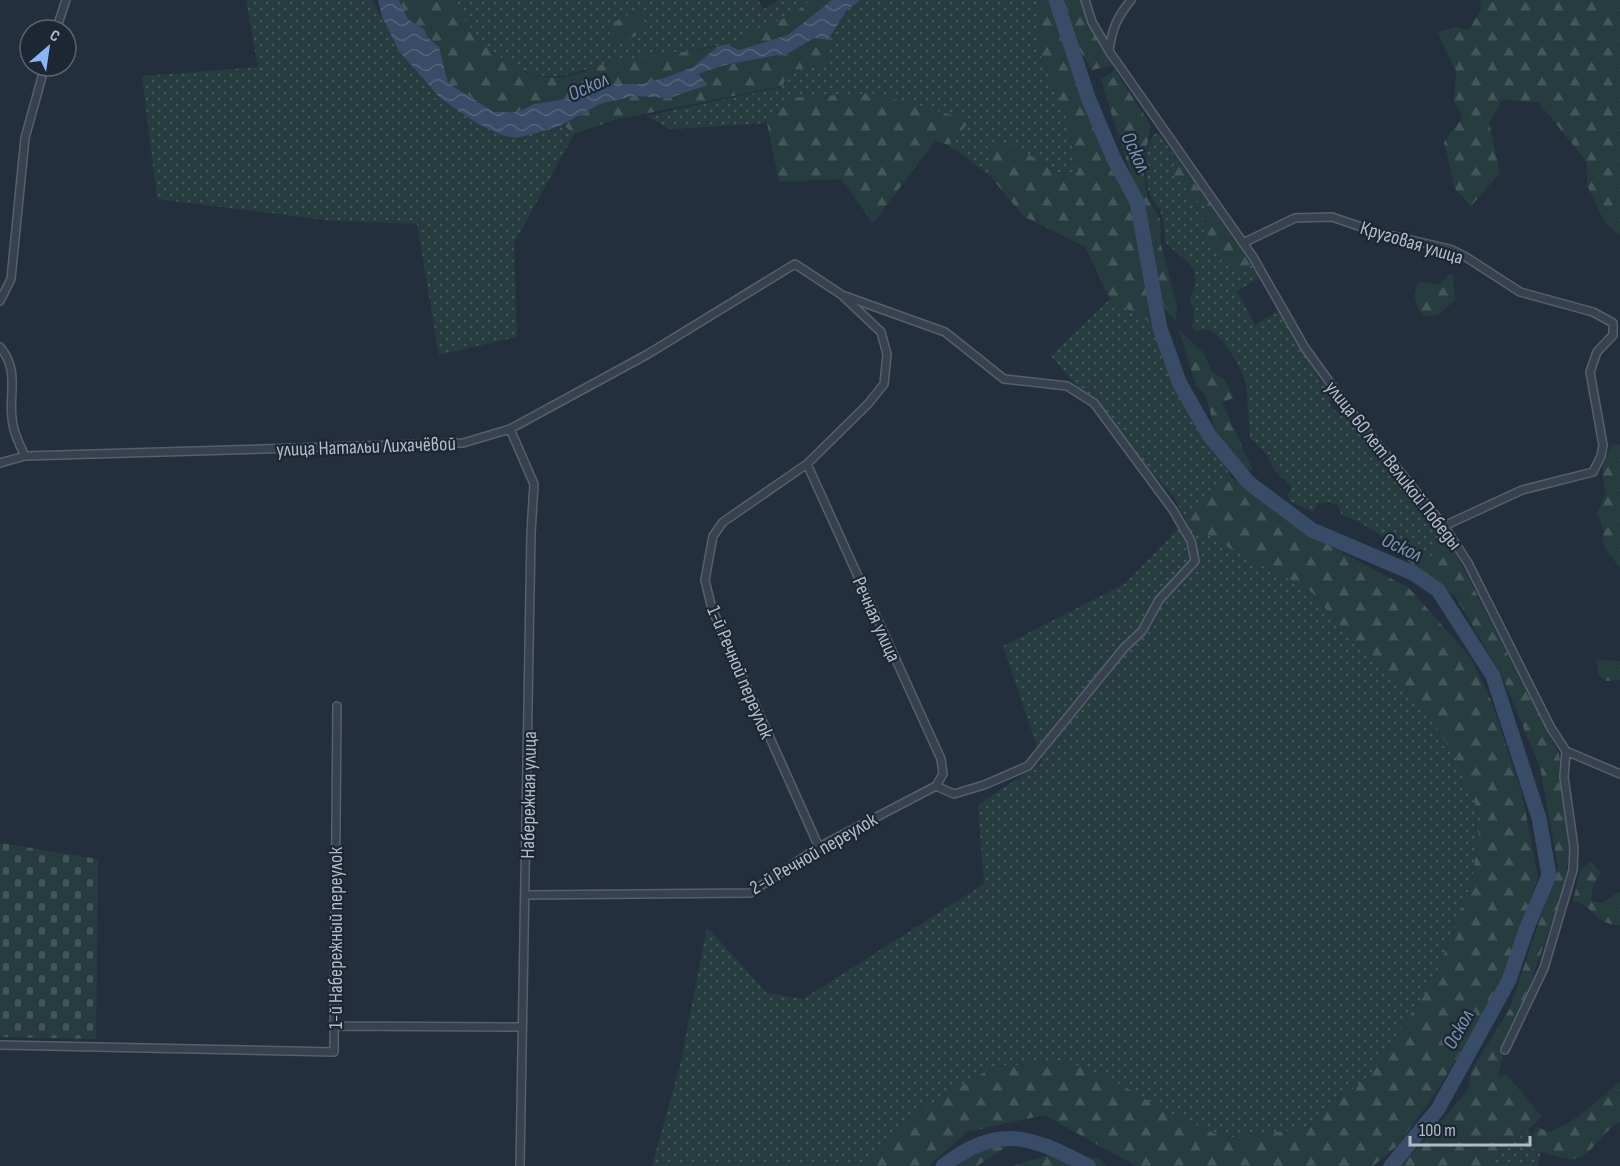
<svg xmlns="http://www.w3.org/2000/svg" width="1620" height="1166" font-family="'Sofia Sans Condensed',sans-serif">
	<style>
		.grass { fill: url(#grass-dots) }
		.forest { fill: url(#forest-firs) }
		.cemetery { fill: url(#cemetery-stones) }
		.water { fill: url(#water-waves) }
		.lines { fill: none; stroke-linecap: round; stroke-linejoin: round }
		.river { stroke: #394c67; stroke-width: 15 }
		.street-casing { stroke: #565f6c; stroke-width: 10 }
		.street { stroke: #38414e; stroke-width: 7 }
		.labels { text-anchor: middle; stroke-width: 4.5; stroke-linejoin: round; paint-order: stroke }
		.street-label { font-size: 20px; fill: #b4bcc9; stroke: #1d2633 }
		.water-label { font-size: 21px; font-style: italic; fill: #7c92b1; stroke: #1d2633 }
	</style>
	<defs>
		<pattern id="grass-dots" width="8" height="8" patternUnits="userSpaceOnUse" patternTransform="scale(1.5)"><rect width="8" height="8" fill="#263c3f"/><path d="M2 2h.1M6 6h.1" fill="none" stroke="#435659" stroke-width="1.8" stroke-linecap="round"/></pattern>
		<pattern id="forest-firs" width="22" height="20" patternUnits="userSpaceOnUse" patternTransform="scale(1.5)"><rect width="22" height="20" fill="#263c3f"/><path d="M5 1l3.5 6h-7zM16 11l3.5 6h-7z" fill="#435659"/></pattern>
		<pattern id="cemetery-stones" width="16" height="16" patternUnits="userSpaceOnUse" patternTransform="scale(1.5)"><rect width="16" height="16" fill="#263c3f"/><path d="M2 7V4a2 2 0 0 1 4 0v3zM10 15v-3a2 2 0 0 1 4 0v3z" fill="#435659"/></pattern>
		<pattern id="water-waves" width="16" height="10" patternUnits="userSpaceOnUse" patternTransform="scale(1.5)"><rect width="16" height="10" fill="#394c67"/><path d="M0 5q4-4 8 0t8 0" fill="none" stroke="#53647b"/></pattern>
	</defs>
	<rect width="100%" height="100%" fill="#242f3e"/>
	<path class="grass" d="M246,0H372L399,51L440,98L478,123L516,138L562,125L574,134L514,243L517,337L439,355L417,224L334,221L157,199L142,76L258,67Z
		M449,0H758L764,9L778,0H811L791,16L743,34L739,50L727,44L583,70C521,94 483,45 449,0Z
		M860,0H1036L1039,2V51L1066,114L1078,172L1057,173L1016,146L988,142L991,177L949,145L971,120L786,98L767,123L670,129L646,116L782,87L787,71L829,64L828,40L846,11Z
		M1157,132L1233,232L1261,277L1237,291L1255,325L1278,311L1318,377L1334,397L1328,402L1336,412L1343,407L1438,526L1447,542H1441L1438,558L1410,551L1403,557L1397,553L1396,544L1357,521L1342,515L1337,505L1329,502L1318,504L1313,512L1290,501L1288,495L1292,486L1277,473L1266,454L1250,438L1246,382L1234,357L1219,337L1208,329L1196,331L1192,327L1194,312L1190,298C1205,265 1186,263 1166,243C1164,233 1164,220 1160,211C1158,205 1152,201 1150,195C1144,179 1143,144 1157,132Z
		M1110,299L1160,328L1179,382L1231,477L1187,521L1229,548L1309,589L1354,642L1418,700L1458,761L1481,820L1471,886L1434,980L1369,1076L1304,1129L1225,1138L1164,1111L1129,1089L1071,1063L995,1066L923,1109L866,1166H652L680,1065L707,927L767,993L803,999L984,884L978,805L1042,762L1003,646L1124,584L1186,521L1175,499L1051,356Z
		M1527,1131L1532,1133L1527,1147L1541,1151L1538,1166H1488Z"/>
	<path class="forest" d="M399,0H449C478,38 513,84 565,77C583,74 600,63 618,60C651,55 685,53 718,46L693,67L664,78L641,84H607L560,100L534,104L518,112H494L448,83L439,47L427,37L425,30L408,19Z
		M811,0H832L788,35L739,50L743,34L791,16Z
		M1036,0H1054L1060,6L1089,100L1113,157L1137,202L1160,328L1110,299L1085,247L1023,216L991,177L987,141L1016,146L1057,173L1078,172L1066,114L1039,51V2Z
		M1064,0H1086L1091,16L1103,34L1114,65L1092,70L1071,36Z
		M1480,0H1620V236L1605,223L1587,185V162L1538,102L1502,100L1489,123L1500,173L1471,206L1455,189L1444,142L1463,117L1454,101L1456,71L1437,32L1456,27L1469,30L1481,9Z
		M635,11L644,15L645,31L621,43L611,39L608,25Z
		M814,38L828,40L830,64L787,71L783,86L614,120L574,134L563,125L600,104L634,96L669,98L708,85L697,74L725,65L789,53Z
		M1115,70L1151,126L1143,167L1147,197L1160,219L1161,245L1177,306L1176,321C1151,300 1147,234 1139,203C1128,161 1113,121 1101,79Z
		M871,93L971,120L949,145L935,141L873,223L841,179L779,182L767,123L786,98Z
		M1175,163H1180L1187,176L1206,196V201L1214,206L1251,262L1244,273L1222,264L1221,250L1211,248C1204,236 1199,220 1206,209L1205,203L1192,200C1188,188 1178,181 1171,171Z
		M1449,274L1453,275L1455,300L1438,315L1424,317C1415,305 1411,294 1419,282L1440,284Z
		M1179,330L1203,352L1212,372L1224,379L1234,398L1222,402L1253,471L1239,465L1230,449L1216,434L1206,396L1196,386Z
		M1615,444L1620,445V568C1611,555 1599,546 1604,530L1597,514L1606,492C1601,474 1599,457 1615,444Z
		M1231,477L1319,540L1409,588L1471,658L1492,703L1522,794L1538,877L1503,983L1434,1095L1398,1145L1373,1166H1136L1044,1115L967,1132L929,1166H866L923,1109L995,1066L1071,1063L1129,1089L1164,1111L1225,1138L1304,1129L1369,1076L1434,980L1471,886L1481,820L1458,761L1418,700L1354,642L1309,589L1229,548L1186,521Z
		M1441,542H1447L1455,552L1559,754L1570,840L1565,885L1528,990L1508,1033L1498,1075L1508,1076L1542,1117L1488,1166H1401L1468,1090L1472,1069L1509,1010L1558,867L1540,767L1502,676L1456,597L1403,557C1418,545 1423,557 1438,558L1435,550Z
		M1596,660L1620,661V680L1607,681L1599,676Z
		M1591,861L1601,873L1593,886L1591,901L1602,903L1620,891V925C1595,926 1593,903 1573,902L1580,870Z
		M1620,1081V1122C1602,1129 1590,1162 1568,1159C1554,1157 1541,1151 1527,1147L1537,1127L1549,1132C1578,1122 1597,1100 1620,1081Z
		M983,1146H1008L977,1166H952Z
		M1048,1155L1099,1158L1106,1166H1013Z"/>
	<path class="cemetery" d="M0,843L98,859L96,1039L0,1037Z"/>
	<path class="water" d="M378,0H399L408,19L425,30L427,37L439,47L448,83L494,112H518L534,104L560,100L607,84H641L664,78L693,67L718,46L727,44L739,50L788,35L832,0H860L846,11L828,40L814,38L789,53L725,65L698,74L708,85L669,98L634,96L600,104L562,125L533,134L516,138L502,135L478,124L440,98L399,51L382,17Z"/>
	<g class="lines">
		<path class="river" d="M1056,0L1089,100L1113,157L1137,202L1160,328L1179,382L1209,435L1249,483L1312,530L1413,573L1438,590L1493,676L1539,818L1549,875L1526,930L1509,980L1438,1109L1391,1166
			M943,1166C1000,1123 1030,1136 1088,1166"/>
		<g class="street-casing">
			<path id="street" d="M1085,0L1092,22L1109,51L1253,257L1305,348L1349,409L1444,526L1468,563L1551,728L1566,751L1564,777L1574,848L1573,870L1544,968L1505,1050
				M56,30L66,0
				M1109,51C1112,29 1117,17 1131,0
				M1243,243L1295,218L1332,217L1376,232L1450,249L1466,257L1520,292L1593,312L1613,323V335L1597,352L1590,372L1603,445L1601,456L1593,472L1522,490L1444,526
				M0,301L11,279L25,138L45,66
				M0,347C21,372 7,396 13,425C15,436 20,446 25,456
				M510,429L534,484L531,533L520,1166
				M0,463L25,456L463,443L510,429L648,354L795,264L842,295L945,332L1004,379L1067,386L1094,403L1173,510L1191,541L1195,561L1159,600L1142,631L1124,648L1028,766L984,785L954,794L936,786
				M1566,751L1620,774
				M819,847L712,609L705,580L713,536L723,522L807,464L868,404L884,384L887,354L881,332L844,297
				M527,895L750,893L819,847L936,786L943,774L941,759L807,464
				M335,1026L522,1027
				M0,1045L334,1052L337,706"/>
		</g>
		<use href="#street" class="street"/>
	</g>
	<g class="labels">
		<g class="street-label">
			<text transform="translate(1412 242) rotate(17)" y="7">Круговая улица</text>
			<text transform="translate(366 446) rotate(-2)" y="7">улица Натальи Лихачёвой</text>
			<text transform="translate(1394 465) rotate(52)" y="7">улица 60 лет Великой Победы</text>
			<text transform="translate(877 619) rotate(66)" y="7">Речная улица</text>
			<text transform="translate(741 672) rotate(67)" y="7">1-й Речной переулок</text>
			<text transform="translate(528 795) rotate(-89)" y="7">Набережная улица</text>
			<text transform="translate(813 853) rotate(-30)" y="7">2-й Речной переулок</text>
			<text transform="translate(335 938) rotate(-90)" y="7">1-й Набережный переулок</text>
		</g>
		<g class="water-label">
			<text transform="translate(588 86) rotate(-24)" y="7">Оскол</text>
			<text transform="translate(1136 152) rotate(65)" y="7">Оскол</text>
			<text transform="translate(1402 547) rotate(25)" y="7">Оскол</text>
			<text transform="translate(1458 1029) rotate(-61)" y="7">Оскол</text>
		</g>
	</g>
	<g transform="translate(48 48) rotate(29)"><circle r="28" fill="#1d2633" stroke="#59626f" stroke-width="1.5"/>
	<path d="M0-4.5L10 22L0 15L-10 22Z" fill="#8ab4f8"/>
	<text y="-9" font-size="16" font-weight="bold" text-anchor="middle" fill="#b4bcc9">С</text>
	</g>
	<path d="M1410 1136v9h120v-9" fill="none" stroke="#b4bcc9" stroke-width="3"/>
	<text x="1419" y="1136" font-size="18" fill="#b4bcc9" stroke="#1d2633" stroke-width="4.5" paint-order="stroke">100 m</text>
</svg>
